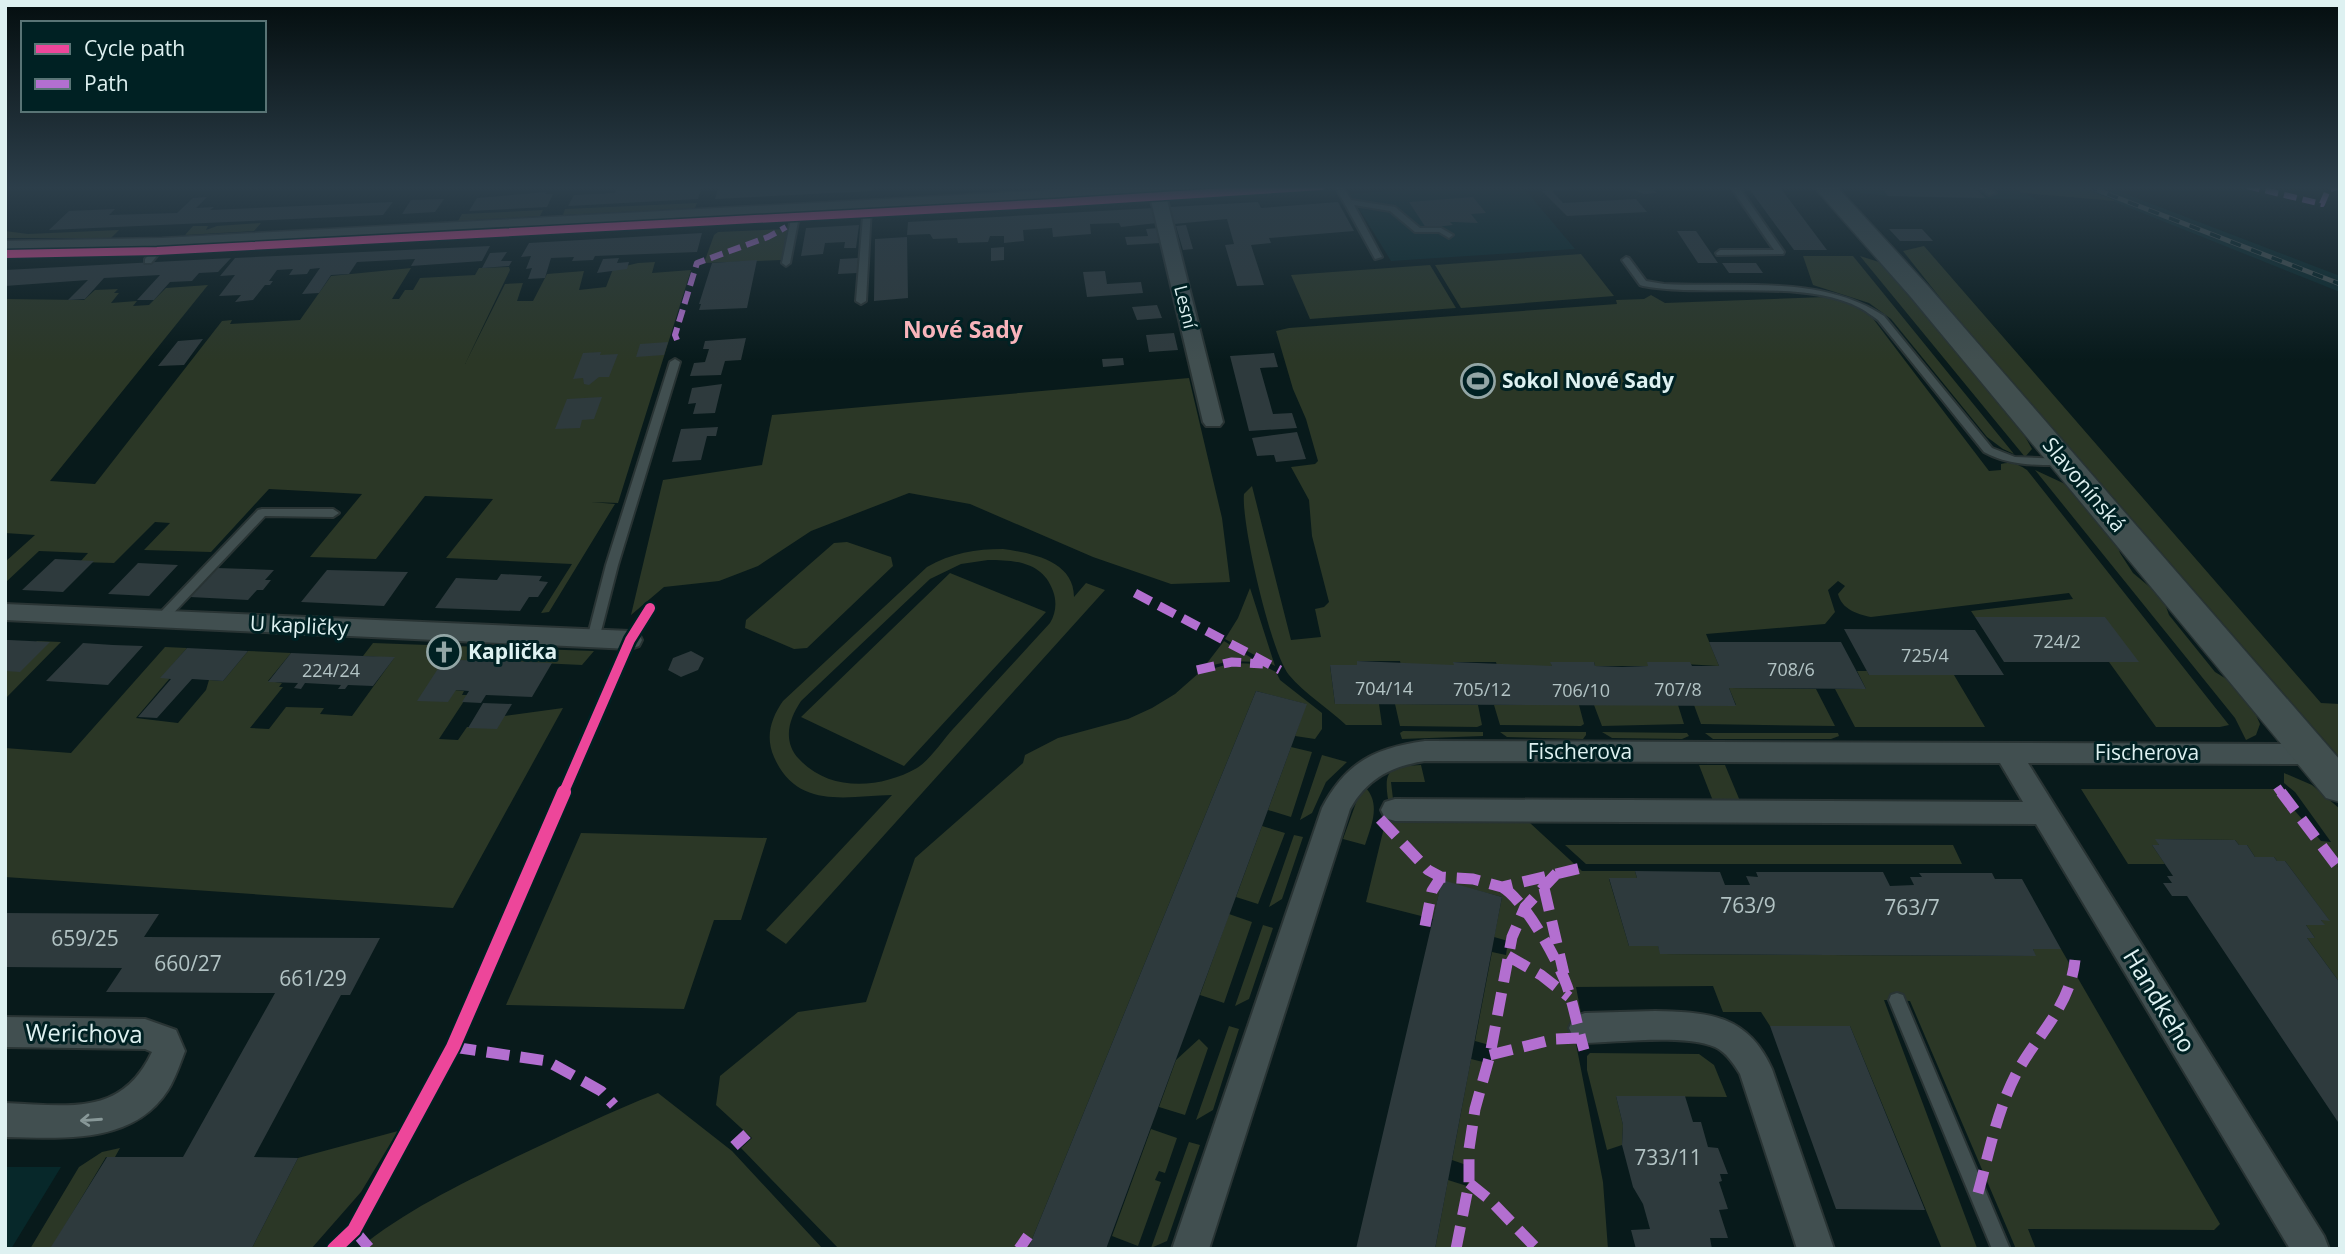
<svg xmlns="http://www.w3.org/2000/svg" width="2345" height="1254" font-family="'Open Sans',sans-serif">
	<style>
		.built { fill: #07282a }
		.green { fill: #2b3726; fill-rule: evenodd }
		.building { fill: #2e3a3d }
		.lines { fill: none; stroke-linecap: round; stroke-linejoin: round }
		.lane-casing { stroke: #293434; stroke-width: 4 }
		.street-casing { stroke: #293434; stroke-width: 4 }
		.secondary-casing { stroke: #293434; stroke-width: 3 }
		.lane { fill: #414f50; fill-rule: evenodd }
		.street { fill: #414f50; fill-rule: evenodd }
		.secondary { fill: #414f4f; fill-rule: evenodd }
		.rail-casing { stroke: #4b5757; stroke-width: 5 }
		.rail { stroke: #002123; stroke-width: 3.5; stroke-dasharray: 11; stroke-linecap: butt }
		.quiet-far2 { stroke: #b36fd0; stroke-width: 6; stroke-dasharray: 13 6; stroke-linecap: butt }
		.quiet-far1 { stroke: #b36fd0; stroke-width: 9; stroke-dasharray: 18 9; stroke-linecap: butt }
		.quiet { stroke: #b36fd0; stroke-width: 11; stroke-dasharray: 23 11; stroke-linecap: butt }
		.cycleway-far2-casing { stroke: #002123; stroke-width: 11 }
		.cycleway-far1-casing { stroke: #002123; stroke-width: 15 }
		.cycleway-casing { stroke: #002123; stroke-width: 18 }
		.cycleway-far2 { stroke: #ed469a; stroke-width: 8 }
		.cycleway-far1 { stroke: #ed469a; stroke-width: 10 }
		.cycleway { stroke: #ed469a; stroke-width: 14 }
		.oneway { stroke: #889898 }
		.labels { text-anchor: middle; stroke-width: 6; stroke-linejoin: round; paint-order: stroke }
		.far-street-label { font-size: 18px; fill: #def1f1; stroke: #002123 }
		.number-label { font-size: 18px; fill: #b2c3c4 }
		.poi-label { font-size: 21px; font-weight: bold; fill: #def1f1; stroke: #002123; text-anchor: start }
		.street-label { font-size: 21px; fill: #def1f1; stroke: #002123 }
		.near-number-label { font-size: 21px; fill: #b2c3c4 }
		.far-district-label { font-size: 23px; font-weight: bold; fill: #f8b4bb; stroke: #002123 }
		.near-street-label { font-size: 24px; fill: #def1f1; stroke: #002123 }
	</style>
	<rect width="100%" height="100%" fill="#081a1b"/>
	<path class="built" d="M1450,186H1522L1575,249L1391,261L1350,194Z
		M1855,186H2012L2037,200L1888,196L1861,193Z
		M2075,186H2105L2340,276V292Z
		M5,1167H61L11,1249H5Z"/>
	<path class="green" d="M2011,186H2078L2116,201L2023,193Z
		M697,203L695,208L563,215L565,209Z
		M543,210L540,216L458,221L462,214Z
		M261,223L254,231L185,235L193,226H208L206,230L217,226Z
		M788,229L781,260L704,263L714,235L718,232Z
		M119,230L111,238H5V231L28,234Z
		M1924,246L2321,703L2340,704V758L1945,304L1903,251Z
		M1581,254L1614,296L1461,308L1435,265Z
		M1803,256H1853L2014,454L2003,449L1987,437L1891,319L1869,303L1813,285Z
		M1860,256L1879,262L1896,279L2018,424L2032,449L2025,457Z
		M655,262L652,273L691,270L618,503L591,502L615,504L549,612L541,613L572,564L446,558L493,499L425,496L376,559L310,557L362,494L269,489L211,552L144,550L170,523L155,522L114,563L80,562L88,553L39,551L5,583V562L35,535L5,533V299L84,300L95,290L118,289L114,293H119L111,303L137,301L133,306L149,305L166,288L208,285L50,481L95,484L222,321L232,320L230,324L300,320L331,276L411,268L392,299H399L405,290H413L420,278L475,275L479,268L509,267L510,270L465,364L505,284L523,283L517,301H533L547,274L584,271L579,290L606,287L613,269L638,263Z
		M1430,265L1456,308L1310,319L1291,275Z
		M1651,295L1665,303L1825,297L1849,303L1871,316L1989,471L2001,470V464C2011,461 2020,465 2027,470L2229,725L2220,727H2156L2109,662L2105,617H1975L1971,611L2073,599L2069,593L1871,617C1856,614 1842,609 1838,594L1845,586L1838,581L1828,590L1835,612L1825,624L1706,634L1719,666L1648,662V666H1595L1594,662H1551L1552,666H1497L1496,662H1454V665H1401L1400,661H1358L1357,665H1330L1335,704H1379L1382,725H1346C1328,708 1305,694 1289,675C1271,653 1241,523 1244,494L1252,486L1291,640L1321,637L1315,609L1324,607L1329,602L1312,536L1309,500L1291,467L1315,464L1318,461L1306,419L1293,389L1276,331L1289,328L1617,304L1616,300L1644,299Z
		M1189,378L1222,518L1230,582L1171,584L1093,557L970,504L909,493L811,531L758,566L719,581L664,587L631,615L663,480L762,465L772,415Z
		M2035,470L2063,483L2074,491L2116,542L2120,553L2133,573L2163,598L2169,615L2215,672L2233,683L2253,708L2260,724L2256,735L2246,740L2235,718Z
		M847,542L891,557L893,566L807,648L794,649L745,628L746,620L834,543Z
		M1003,549C1032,553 1074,561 1074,597L1086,583L1105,590L786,944L766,930L892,795C847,796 797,810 774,757C765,737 771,718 783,701L927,567C951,553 976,549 1003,549ZM988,560C1015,560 1043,562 1053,591C1057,602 1056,613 1050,623C1018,658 985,694 953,729C942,741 930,760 917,768C880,789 829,792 799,759C782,741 789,719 801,701L930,579L961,564Z
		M950,573L1046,612L904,766L801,717Z
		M1250,588L1275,666L1225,639L1238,618Z
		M37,641L61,642L5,699V673Z
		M1224,641L1258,662L1231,661L1204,667Z
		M373,643L594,651L582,665L473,660L454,690L464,691L462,695H468L439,739L458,740L467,727L496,728L504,716L563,708L453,908L5,877V748L71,753L165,647L187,648L161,678H170L136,718L178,723L206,690L209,680L223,681L248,651L291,653L268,681L282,683L279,687H283L250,728L269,729L286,707L324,708L320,714L352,716L394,658L363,656Z
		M1233,663L1260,664L1276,672L1280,680L1322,713V729L1315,739L1295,736L1306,704L1256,691L1028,1249H839L741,1148L752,1138L716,1105L720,1076L798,1012L866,1002L915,858L1023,763L1025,755L1058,738L1128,719L1152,708L1175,694L1200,672Z
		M1857,671H1867L1869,675H1954L1985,727H1855L1835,689H1866Z
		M1729,688L1816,689L1835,726L1701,724L1694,705H1736Z
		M1395,704L1478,705L1482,725L1477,727L1400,726Z
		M1494,705H1579L1584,724L1581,726L1500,725Z
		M1594,705H1678L1684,724L1602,726Z
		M1403,731L1483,732V736L1402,739L1400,733Z
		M1500,732H1586V735L1583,739L1507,737Z
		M1602,732L1687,733L1689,736L1682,739L1612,738Z
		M1705,733H1838L1839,736L1831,739H1713Z
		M1291,747L1312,752L1291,817L1268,810Z
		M1322,755L1347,762L1326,782L1312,813L1300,820Z
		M1421,765L1425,782H1391L1393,799H1388C1383,767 1392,767 1421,765Z
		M1699,765H1725L1740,801H1713Z
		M2284,773L2312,785L2340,809V868L2337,866L2340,870V983L2307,938H2315L2306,925H2324L2321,920H2329L2285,861H2277L2274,857H2255L2247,845H2239L2235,840L2156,839L2159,845H2152L2165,864H2128L2081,789H2276L2321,841L2331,842L2295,792L2284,783Z
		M1366,788C1381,805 1371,826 1365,845L1343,839L1357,800Z
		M1387,815H1395L1397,822L1530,823L1582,871H1635L1637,878L1609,879L1629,946H1658L1661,954L2035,956L2033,949H2061L2220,1224L2214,1230L2028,1229L2036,1249H2016L1910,1001L1884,1000L1977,1248L1942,1249L1850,1026H1770L1761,1012H1723L1713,986L1576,987L1581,1013H1570L1603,1182L1608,1249H1435L1448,1180L1467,1186L1472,1167L1452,1160L1471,1059L1491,1064L1493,1046L1475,1041L1492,952L1506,955L1508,941L1494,937L1502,897L1442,881L1433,919L1366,902Z
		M1262,826L1285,833L1258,904L1236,897Z
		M581,833L767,838L741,920H714L684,1009L506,1005Z
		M1294,835L1303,837L1282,899L1269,907Z
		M1565,845H1953L1962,864H1586Z
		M1229,914L1252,922L1224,1003L1200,995Z
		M1263,925L1273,928L1249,999L1235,1006Z
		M1229,1026L1239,1029L1213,1110L1196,1120Z
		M1199,1039L1208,1048L1185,1115L1159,1107L1176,1060Z
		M1590,1053L1699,1054L1714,1065L1727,1097L1616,1096L1623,1125L1622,1145L1607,1150L1587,1070V1056Z
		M658,1093L732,1151L823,1249H358C406,1210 461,1184 516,1157C563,1135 609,1112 658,1093Z
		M1151,1129L1177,1138L1165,1173L1159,1171L1155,1180L1161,1182L1138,1246L1112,1236Z
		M398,1131L361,1192L311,1249H30L79,1167L102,1152L120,1148L115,1157H106L52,1247L252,1248L298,1158Z
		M1189,1142L1200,1145L1167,1241L1151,1248Z"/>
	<path class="building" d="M617,186H633V189L660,186L659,188H668L702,186L698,199L568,206L574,195L615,193Z
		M719,186H872V191L715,199Z
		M1542,186H1590L1552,191L1563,203L1636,199L1647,212L1567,216L1542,191H1546Z
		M1624,186H1650L1657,193L1644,194Z
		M1747,186H1779L1827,250H1794Z
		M1885,186H1972L1986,198L1888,196L1883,189H1888Z
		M547,192L545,194H553L547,207L469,211L477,198Z
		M207,197L196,208L214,207L210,210L393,202L383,215L49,230L69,211L115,209L109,215L177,213L193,198Z
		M1473,197L1486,213L1471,214L1478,223L1454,222H1450L1453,225L1426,228L1409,202Z
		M444,199L435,212L402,214L411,200Z
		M1258,202L1261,208L1338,202L1354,231L1269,238L1271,243L1251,245L1264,285L1237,286L1225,245L1234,244L1227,219L1174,224L1170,207Z
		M1154,208L1157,223L1121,227L1119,223L1090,224L1091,234L1053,237L1052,228L1023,230L1024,241L1004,243V236H990L988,242L958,243L957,238L933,239L930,234L907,235L908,222Z
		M859,225L856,248H844L845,242L825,243L823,254L801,256L806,228Z
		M1186,225L1193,249L1183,250L1176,226Z
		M1158,228L1161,243L1127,245L1125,237L1148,236L1146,229Z
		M1889,229H1922L1933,241H1900Z
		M1677,231H1696L1718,263H1698Z
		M702,233L697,252L595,256L593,260L572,261L574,257L551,258L545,278L528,279L532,268L526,269L531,256L521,257L529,243Z
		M907,237L908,298L874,301L875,239Z
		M490,246L482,261L411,266L415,259L357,262L349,274L331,275L319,293L302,294L320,268L310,269L307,274L289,275L293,269L277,270L269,281H273L270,285H265L253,300L235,302L241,295L219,296L235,275L220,276L235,258Z
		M1004,247V260L991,261V248Z
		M507,252L501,261H512L509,266L482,268L490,253Z
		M231,258L218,272L199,273L192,281L170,282L154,300H137L160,275L104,278L85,299L68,300L88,280L5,286V270Z
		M619,258L617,263L629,262L627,269L597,273L603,259Z
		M858,258L857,273L838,274L840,259Z
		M757,260L747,308L699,310L701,304H699L712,263Z
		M1722,263H1756L1763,273H1729Z
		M1105,271L1107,284L1141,282L1143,293L1087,297L1083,272Z
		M1157,305L1162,318L1137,320L1132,307Z
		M1174,333L1178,350L1149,352L1146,335Z
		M746,338L741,360L725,361L721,375L690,376L694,363L705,362L709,349H703L705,341Z
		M203,339L184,365L158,366L178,341Z
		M668,342L664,355L636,357L640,344Z
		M601,352L600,355L618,354L609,377H599L589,385L584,384L583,378L573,379L583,353Z
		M1274,353L1278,367L1260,368L1273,414L1292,413L1297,428L1249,431L1230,356Z
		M1123,358L1124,365L1103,367L1102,359Z
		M722,384L715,413L693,414L696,403L688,404L692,388Z
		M602,397L594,419L582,420L580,428L555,429L567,399Z
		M718,427L716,436H707L701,460L672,462L681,429Z
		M1297,432L1306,459L1276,462L1274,455L1257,456L1252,438Z
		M55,559L94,561L63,592L22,590Z
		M138,563L178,565L149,596L108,594Z
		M217,568L274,570L265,580H271L263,590H257L248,600L190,597Z
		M327,570L367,571L408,572L384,606L301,602Z
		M501,574L542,576L539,581L548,582L538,597H529L520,611L435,608L456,578L497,580Z
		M1975,617H2105L2139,662H2004Z
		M1844,629L1975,630L2004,675H1869Z
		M5,640H9L50,642L20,672L5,671Z
		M1709,642H1841L1866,689L1729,688L1736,706L1335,704L1330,665H1357V661L1454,665L1453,662L1552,666L1550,662H1594L1595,666L1622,667L1648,666L1647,662H1690L1692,666H1719Z
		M83,643L113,645L143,646L108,685L46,681Z
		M187,648L248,651L223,681L192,679L157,718L138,717L171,679L160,678Z
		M439,648H454L446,659L435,661L434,657Z
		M691,651L704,658L698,670L681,677L668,670L673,658Z
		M291,653L363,656L395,657L373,686L348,685L345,689H338L341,685L305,683L301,689L294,688L298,683L268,682Z
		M454,660L507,661L552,663L532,697L486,695L481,703L462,702L469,691L456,690L448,702L417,701L439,667H449Z
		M1256,691L1307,704L1106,1249H1028Z
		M483,703L512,704L497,729L468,728Z
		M2155,839L2235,840L2239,845H2247L2255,857H2274L2277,861H2285L2330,921L2321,920L2325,925H2306L2315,938H2307L2340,983V1125L2187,896H2172L2163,883H2172L2167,876H2173L2152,845H2159Z
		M1635,871L1720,872L1725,885H1750L1746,876L1758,877L1756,872H1883L1890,886L1914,885L1910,877H1922L1919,873H1992L1995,879H2022L2061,949H2033L2036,956L1660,954L1658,946H1629L1609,878H1637Z
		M1442,880L1502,897L1435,1249H1356Z
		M5,913L159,914L144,937L380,938L350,995H341L254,1157L298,1158L252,1248L51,1247L107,1157H183L275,993L106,992L122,968L5,967Z
		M1770,1026H1850L1925,1210L1836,1209Z
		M1616,1096H1685L1693,1122H1701L1708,1147L1718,1148L1728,1174H1720L1722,1181L1719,1182L1728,1209L1719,1210L1728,1238H1710L1712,1249H1636L1631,1230L1650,1229L1643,1204L1633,1187L1622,1145L1623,1125Z"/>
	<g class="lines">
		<g class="lane-casing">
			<path id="lane" d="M1335,186H1343L1351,200L1395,207L1420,228H1441L1453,235L1449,238L1439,232H1415L1390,211L1354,205L1382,257L1375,259Z
				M1730,186H1738L1784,252L1783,254L1717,255L1716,253L1720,250H1774Z
				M1976,186H1985L1996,193L1989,195Z
				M864,205L871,207L866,301L861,304L856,301Z
				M793,209L800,211L790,263L786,266L782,263Z
				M159,243L166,245L151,263H145V259Z
				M1626,257L1629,258L1646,281L1664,284C1737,288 1820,274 1884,316L1992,448L2015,457L2064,459L2069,462L2064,465C2036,465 2009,466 1984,452L1878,320C1872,316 1866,311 1860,308C1804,278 1706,298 1643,286L1640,285L1622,260Z
				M675,359L680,362L618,565L599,639L597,642H589L587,639L606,565L670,362Z
				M262,509H333L339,513L333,517L265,516L165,622H157L155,619L157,616L258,510Z
				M1897,993L1903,995L1905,1000L2010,1249H1992L1889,1000L1891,995Z"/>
		</g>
		<g class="street-casing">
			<path id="street" d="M1157,187L1165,192L1223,422L1220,426H1206L1203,422L1149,192Z
				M5,604L630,631L639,634L642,640L639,646L630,649L5,620Z
				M1425,741L2312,744L2322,747L2326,754L2322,761L2312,764L2028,763L2324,1236L2329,1249H2290L2036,824L1395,821L1385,818L1381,810L1385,802L1395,799L2023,802L2000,763L1425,761C1391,766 1367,779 1350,809L1209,1249H1172L1322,808C1346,762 1375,748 1425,741Z
				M1655,1011C1709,1012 1748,1015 1772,1069L1834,1249H1797L1740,1074C1734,1064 1726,1052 1715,1047C1687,1034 1617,1042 1585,1043L1574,1039L1569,1028L1574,1017L1585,1013Z
				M5,1017L145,1019L176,1030L185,1051C180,1064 175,1079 168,1090C133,1145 62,1138 5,1137V1103C67,1105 121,1118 152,1052L145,1049L5,1047Z"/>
		</g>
		<g class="secondary-casing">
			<path id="secondary" d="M1127,186H1255L1252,191L1244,193L162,252L5,255V241L162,238Z
				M1813,186H1836L1928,286L2340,760V802L2326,798L1910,296Z"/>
		</g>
		<use href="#lane" class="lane"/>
		<use href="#street" class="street"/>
		<use href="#secondary" class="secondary"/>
		<g class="rail-casing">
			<path id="rail" d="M2087,186L2340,284"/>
		</g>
		<use href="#rail" class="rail"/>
		<path class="quiet-far2" d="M2247,186L2322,204L2328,190L2340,186
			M677,340L675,335L697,263L768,237L786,227"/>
		<path class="quiet-far1" d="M1135,593L1280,670
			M1197,670L1232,662L1263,664
			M2277,787L2282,794"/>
		<path class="quiet" d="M2281,792L2340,870
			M1380,819L1428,870L1441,877
			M1502,887C1525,900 1558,961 1567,986C1574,1007 1578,1029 1584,1050
			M1544,888L1564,974
			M1425,926L1432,891L1441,877L1473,879L1502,887L1585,867
			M1508,956L1541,975L1569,997
			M453,1047L547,1061L601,1091L614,1105
			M1490,1055L1555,1039L1579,1038
			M734,1146L747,1134
			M1469,1183L1490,1200L1537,1249
			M1978,1193C1989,1153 1997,1111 2016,1074C2037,1035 2070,1007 2075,960
			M354,1230L370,1249
			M1019,1249L1028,1236
			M1456,1249L1469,1183V1149L1475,1109L1490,1055L1512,937L1525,907L1557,873"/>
		<g class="cycleway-far2-casing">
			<path id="cycleway-far2" d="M5,254L157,251L1055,203L1321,186"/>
		</g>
		<g class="cycleway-far1-casing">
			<path id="cycleway-far1" d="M563,794L630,640L650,608"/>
		</g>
		<g class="cycleway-casing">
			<path id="cycleway" d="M334,1249L354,1230L453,1047L564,792"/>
		</g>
		<use href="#cycleway-far2" class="cycleway-far2"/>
		<use href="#cycleway-far1" class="cycleway-far1"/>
		<use href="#cycleway" class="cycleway"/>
	</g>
	<defs><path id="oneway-shaft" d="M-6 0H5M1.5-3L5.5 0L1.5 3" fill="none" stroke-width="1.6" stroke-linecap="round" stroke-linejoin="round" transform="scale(1.75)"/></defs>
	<use class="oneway" href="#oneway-shaft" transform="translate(91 1120) rotate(176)"/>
	<linearGradient id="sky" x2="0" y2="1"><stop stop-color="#040e0f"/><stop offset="0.52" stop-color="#2c3e4a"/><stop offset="1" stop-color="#2c3e4a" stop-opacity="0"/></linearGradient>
	<rect width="2345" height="361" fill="url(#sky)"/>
	<defs>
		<g id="stadium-ring" transform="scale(1.75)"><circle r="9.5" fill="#002123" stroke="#93a6a6" stroke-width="1.5"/><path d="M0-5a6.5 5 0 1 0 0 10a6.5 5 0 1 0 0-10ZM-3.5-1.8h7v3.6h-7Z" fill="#93a6a6"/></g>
		<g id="church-ring" transform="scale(1.75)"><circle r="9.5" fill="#002123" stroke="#93a6a6" stroke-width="1.5"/><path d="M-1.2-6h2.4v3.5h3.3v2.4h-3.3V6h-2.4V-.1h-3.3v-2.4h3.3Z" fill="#93a6a6"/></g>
	</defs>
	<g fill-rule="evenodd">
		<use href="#stadium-ring" x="1478" y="381"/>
		<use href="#church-ring" x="444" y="652"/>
	</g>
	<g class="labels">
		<g class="far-street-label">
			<text transform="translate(1185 307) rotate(76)" y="6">Lesní</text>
		</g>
		<g class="number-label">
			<text x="2057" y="648">724/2</text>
			<text x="1925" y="662">725/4</text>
			<text x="1791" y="676">708/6</text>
			<text x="331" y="677">224/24</text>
			<text x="1384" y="695">704/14</text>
			<text x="1482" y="696">705/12</text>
			<text x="1678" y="696">707/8</text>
			<text x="1581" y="697">706/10</text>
		</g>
		<g class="poi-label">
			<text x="1502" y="388">Sokol Nové Sady</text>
			<text x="468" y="659">Kaplička</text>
		</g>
		<g class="street-label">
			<text transform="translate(2084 485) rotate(50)" y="7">Slavonínská</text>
			<text transform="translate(299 626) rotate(3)" y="7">U kapličky</text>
			<text x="1580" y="759">Fischerova</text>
			<text x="2147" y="760">Fischerova</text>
		</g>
		<g class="near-number-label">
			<text x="1748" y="913">763/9</text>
			<text x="1912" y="915">763/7</text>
			<text x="85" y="946">659/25</text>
			<text x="188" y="971">660/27</text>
			<text x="313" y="986">661/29</text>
			<text x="1668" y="1165">733/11</text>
		</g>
		<g class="far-district-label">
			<text x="963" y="338">Nové Sady</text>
		</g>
		<g class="near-street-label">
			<text transform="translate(2159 1001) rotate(59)" y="8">Handkeho</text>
			<text transform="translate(84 1034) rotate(1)" y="8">Werichova</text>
		</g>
	</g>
	<rect width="2345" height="1254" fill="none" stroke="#def1f1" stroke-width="14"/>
	<rect x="21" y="21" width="245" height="91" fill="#002123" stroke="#597475" stroke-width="2"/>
	<rect x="35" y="44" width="35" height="10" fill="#ed469a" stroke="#597475" stroke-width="2"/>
	<text x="84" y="56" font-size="21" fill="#def1f1">Cycle path</text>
	<rect x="35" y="79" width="35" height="10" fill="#b36fd0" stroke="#597475" stroke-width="2"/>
	<text x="84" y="91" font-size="21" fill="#def1f1">Path</text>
</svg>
